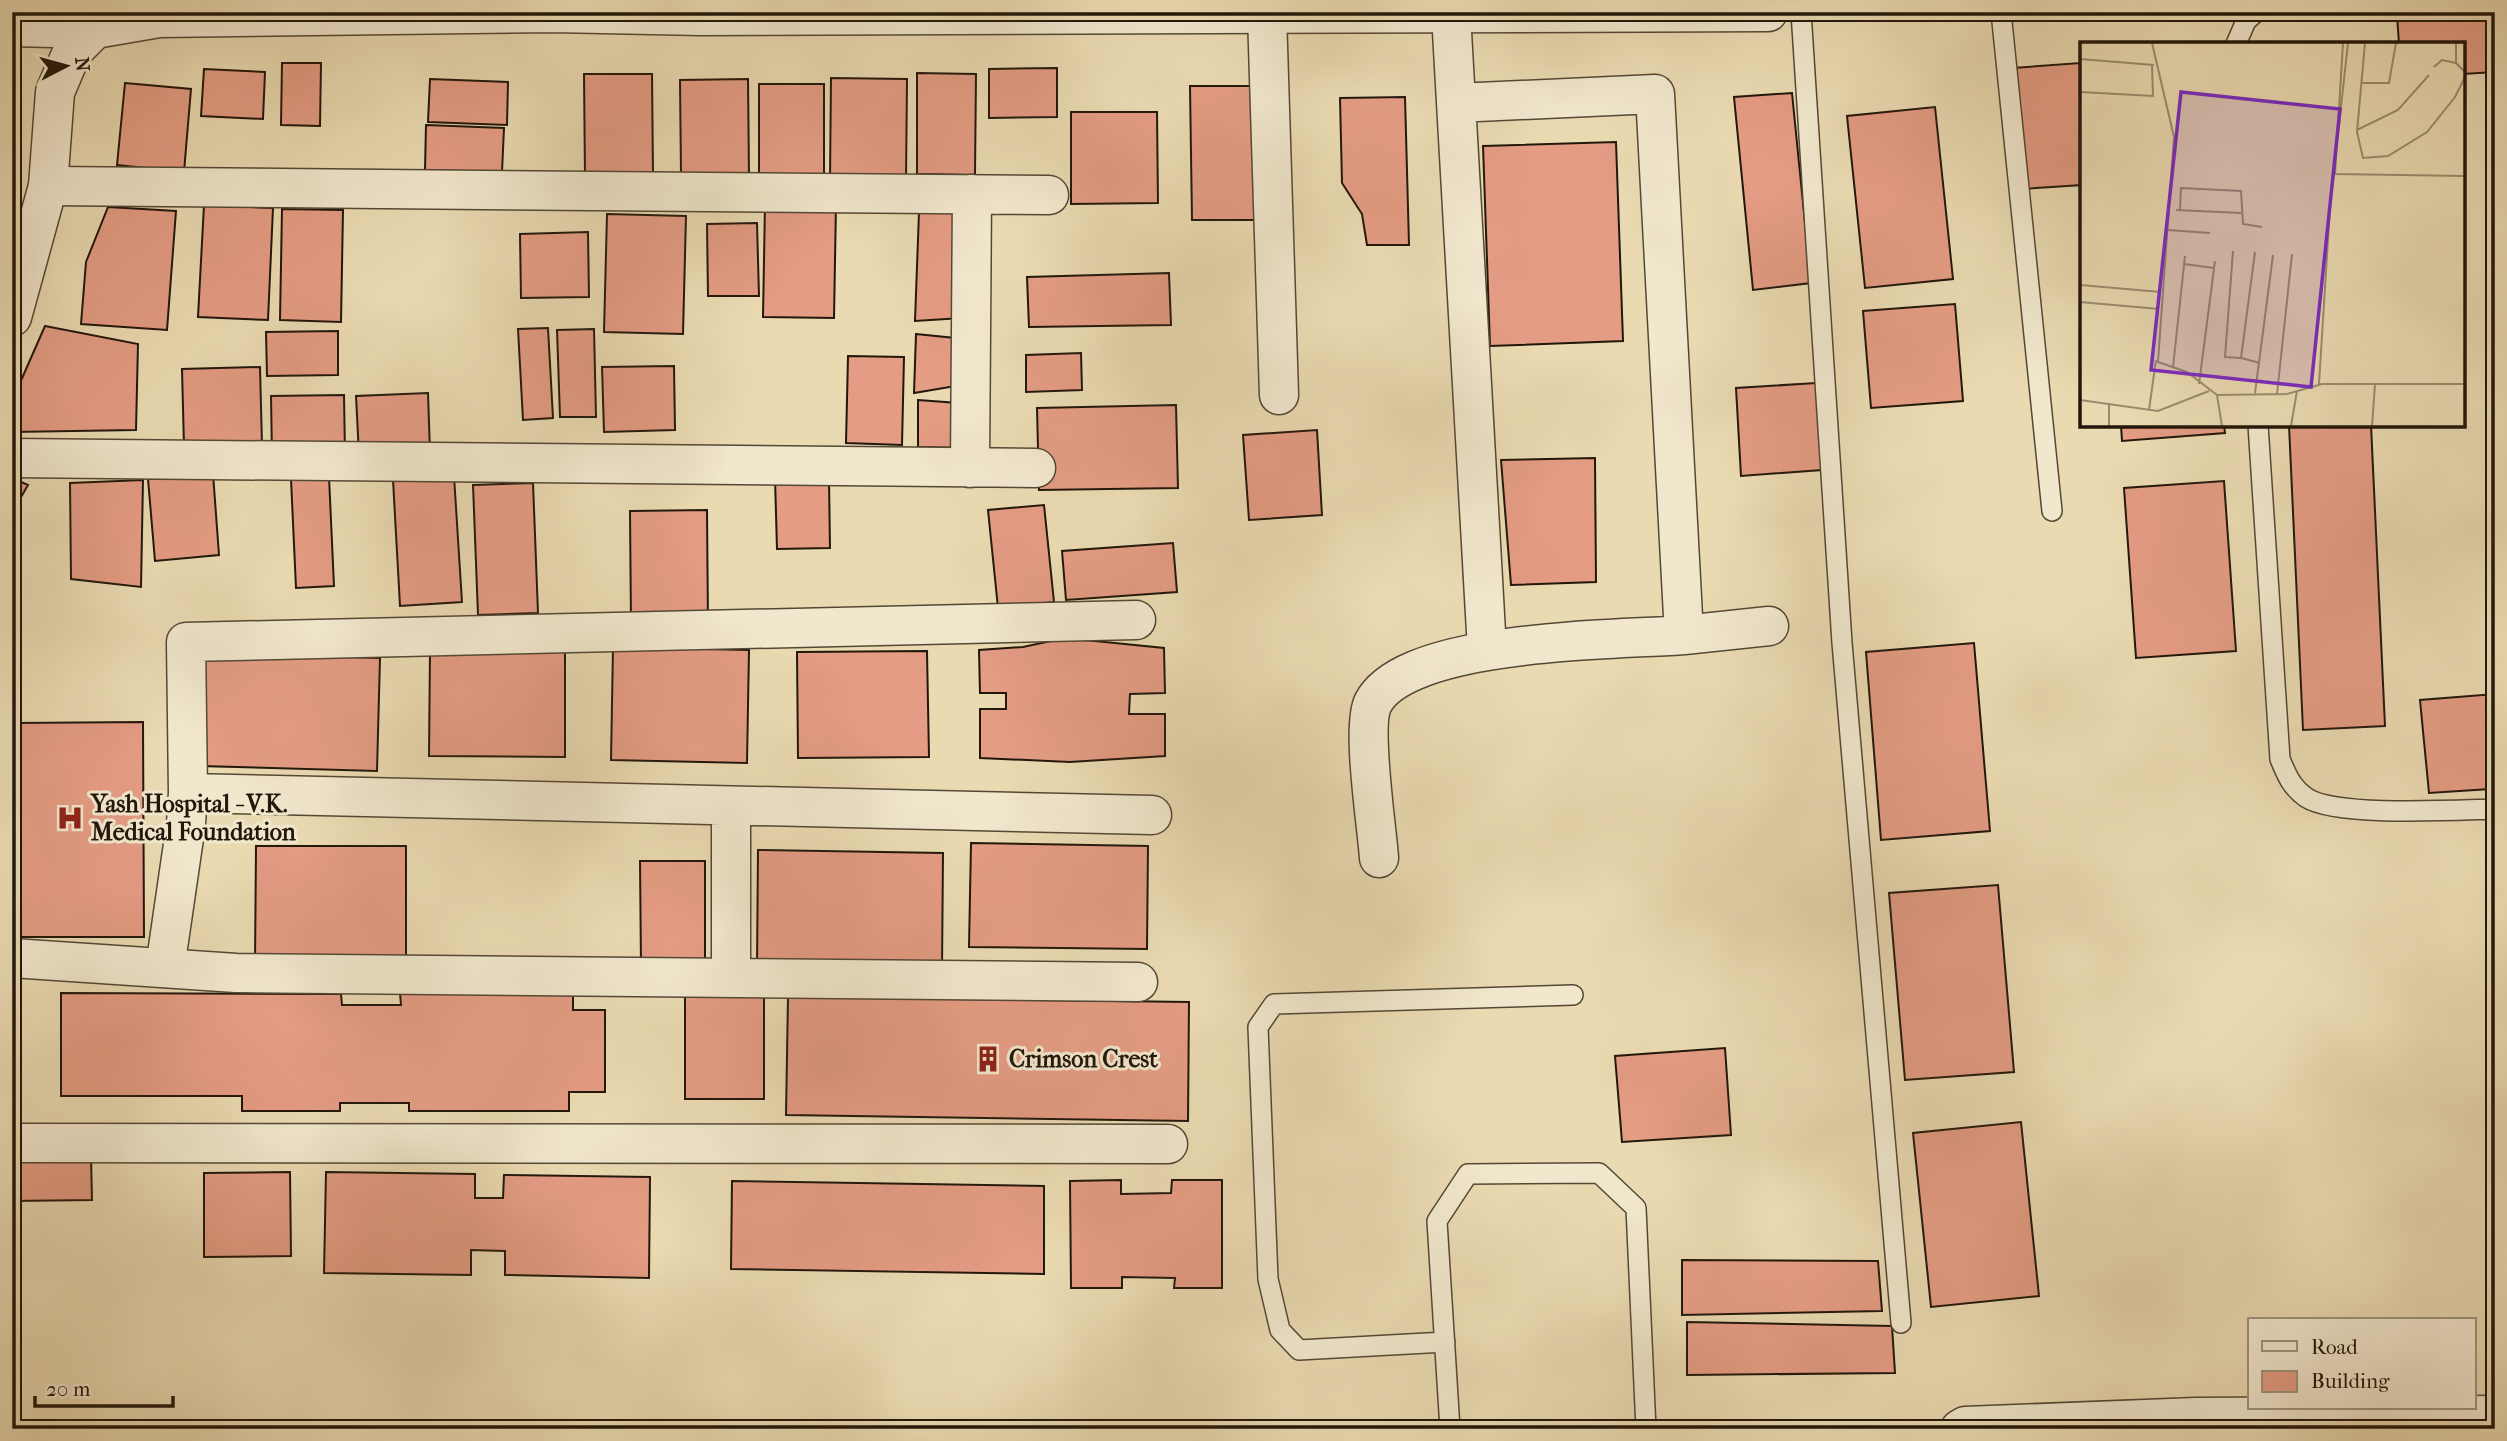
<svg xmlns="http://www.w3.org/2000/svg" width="2507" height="1441" font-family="'IM FELL French Canon',serif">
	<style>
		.building { fill: #e49c84; stroke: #22170b; stroke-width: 2 }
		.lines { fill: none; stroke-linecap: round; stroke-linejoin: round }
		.service-casing { stroke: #544835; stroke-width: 22 }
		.minor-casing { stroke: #544835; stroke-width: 41 }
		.tertiary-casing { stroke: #544835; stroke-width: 41 }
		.service { stroke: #f1e7cd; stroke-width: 19 }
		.minor { stroke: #f1e7cd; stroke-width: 38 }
		.tertiary { stroke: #f1e7cd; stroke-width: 38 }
		.labels { text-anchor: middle; stroke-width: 6; stroke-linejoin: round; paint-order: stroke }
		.poi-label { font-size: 24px; font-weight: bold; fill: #22170b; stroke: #f1e7cd; text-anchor: start }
		.inset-road { fill: none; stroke: #9a8c6f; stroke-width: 2 }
		.view { fill: #7b2cbf; fill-opacity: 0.15; stroke: #7b2cbf; stroke-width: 3.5 }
		.inset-edge { fill: none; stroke: #22170b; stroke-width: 3.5 }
	</style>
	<rect width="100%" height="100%" fill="#eadab2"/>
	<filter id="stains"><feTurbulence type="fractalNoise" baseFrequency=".00286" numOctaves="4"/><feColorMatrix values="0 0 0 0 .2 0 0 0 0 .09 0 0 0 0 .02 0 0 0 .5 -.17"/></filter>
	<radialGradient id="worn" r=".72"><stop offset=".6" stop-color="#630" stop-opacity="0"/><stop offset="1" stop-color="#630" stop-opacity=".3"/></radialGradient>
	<path class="building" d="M2412,12H2495V72L2463,74V44H2399L2397,15Z
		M282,63H321L320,126L281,125Z
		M2080,63L2082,185L2022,189L2013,68Z
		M1057,68V117L989,118V69Z
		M204,69L265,72L263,119L201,116Z
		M917,73L976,74L975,175L917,174Z
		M584,74H652L653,176L585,177Z
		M831,78L907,79L906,181L830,180Z
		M430,79L508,82L507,125L428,122Z
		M748,79L749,176H681L680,80Z
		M125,83L191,89L184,172L117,165Z
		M759,84H824V183H759Z
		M1190,86H1259L1260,220H1192Z
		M1792,93L1811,283L1753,290L1734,97Z
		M1405,97L1409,245H1367L1362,214L1342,183L1340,98Z
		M1935,107L1953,279L1865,288L1847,116Z
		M1071,112H1157L1158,203L1071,204Z
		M426,125L504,128L502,172L425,170Z
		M1616,142L1623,341L1490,346L1483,146Z
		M765,203L836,204L834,318L763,317Z
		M204,205L273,208L268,320L198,317Z
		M108,207L176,211L167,330L81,324L86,262Z
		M282,209L343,210L341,322L280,320Z
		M919,212H961L962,318L915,321Z
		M607,214L686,216L683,334L604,332Z
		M757,223L759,296H708L707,224Z
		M588,232L589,297L521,298L520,234Z
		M1169,273L1171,325L1029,327L1027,277Z
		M1955,304L1963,401L1871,408L1863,311Z
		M45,326L138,344L136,430L12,432V401Z
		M548,328L553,418L523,420L518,329Z
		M594,329L596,417H560L557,330Z
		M338,331V375L267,376L266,332Z
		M916,334L955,338L956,386L914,393Z
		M1081,353L1082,390L1026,392V355Z
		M848,356L904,357L902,445L846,443Z
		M674,366L675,430L604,432L602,367Z
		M260,367L262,445L184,447L182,369Z
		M1816,383L1822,470L1741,476L1736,388Z
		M428,393L430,452L359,455L356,396Z
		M344,395L345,455L272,457L271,396Z
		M918,400L958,403L960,448L918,447Z
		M1176,405L1178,488L1039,490L1037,408Z
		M2121,425H2224L2225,433L2122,441Z
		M2289,425H2371L2385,726L2303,730Z
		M1317,430L1322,515L1249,520L1243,435Z
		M1595,458L1596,582L1511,585L1501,460Z
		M213,474L219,555L155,561L148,479Z
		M454,476L462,602L400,606L393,480Z
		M329,477L334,586L296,588L291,479Z
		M12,478L28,485L12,513Z
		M775,478H829L830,548L777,549Z
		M143,480L141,587L71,579L70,483Z
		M2224,481L2236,651L2136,658L2124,488Z
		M533,483L538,613L478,615L473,485Z
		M1044,505L1054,602L998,608L988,510Z
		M707,510L708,624L631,625L630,511Z
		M1173,543L1177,592L1066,600L1062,551Z
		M1065,638L1164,648L1165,693L1130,694L1129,714H1165V756L1070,762L980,758V709H1006V693H980L979,650L1023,647Z
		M1974,643L1990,831L1881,840L1866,652Z
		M613,647L749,650L747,763L611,760Z
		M430,651L565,652V757L429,756Z
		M927,651L929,757L798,758L797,652Z
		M201,653L380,658L377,771L199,766Z
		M2495,694V766L2487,767L2490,789L2429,793L2420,700Z
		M143,722L144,937H15L14,723Z
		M971,843L1148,846L1147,949L969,947Z
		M256,846H406V965L255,964Z
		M758,850L943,853L942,970L757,968Z
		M640,861H705V967H641Z
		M1998,885L2014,1072L1905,1080L1889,893Z
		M61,993L341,994L342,1005H401L400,993L573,994V1010H605V1092H569V1111H409V1103H340V1111H242V1096H61Z
		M685,997H764V1099H685Z
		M788,997L1189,1002L1188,1121L786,1115Z
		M1725,1048L1731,1135L1622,1142L1615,1056Z
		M2021,1122L2039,1296L1931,1307L1913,1133Z
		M12,1157H91L92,1200L12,1201Z
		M290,1172L291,1256L204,1257V1173Z
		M326,1172L475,1174V1198H503L504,1175L650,1177L649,1278L505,1275V1251L471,1250V1275L324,1273Z
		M1121,1180V1194L1171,1193L1172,1180H1222V1288H1174L1175,1278L1122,1277V1288H1071L1070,1181Z
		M732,1181L1044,1186V1274L731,1269Z
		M1682,1260L1878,1261L1882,1311L1682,1315Z
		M1687,1322L1892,1326L1895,1373L1687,1375Z"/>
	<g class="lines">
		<g class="service-casing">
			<path id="service" d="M1801,12L1842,643L1901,1323
				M2001,12L2052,511
				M2236,44L2246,21L2256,12
				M2258,425L2280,759C2287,776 2292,788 2307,798C2337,817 2455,810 2495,809
				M1445,1342L1299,1350L1280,1330L1268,1279L1258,1027L1274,1004L1573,995
				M1450,1429L1437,1221L1468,1174L1599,1173L1636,1208L1646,1429"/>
		</g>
		<g class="minor-casing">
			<path id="minor" d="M1267,14L1279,395
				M1451,14L1487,650
				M12,27L95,29
				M48,186L1049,195
				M12,458L1036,468
				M970,468L972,194
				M1684,635L1769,626
				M188,793L186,642L1136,620
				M731,806V978
				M1379,858C1377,827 1361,727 1373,703C1406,639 1617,640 1684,635L1655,94L1456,103
				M12,958L236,973L1138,982
				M165,968L186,824L188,793L1152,815
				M12,1143L1168,1144"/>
		</g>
		<g class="tertiary-casing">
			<path id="tertiary" d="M12,317L48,186L55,92L72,52L95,29L159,18L553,13L701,16L1768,12
				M1960,1429L1965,1426L2196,1417L2495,1415"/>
		</g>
		<use href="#service" class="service"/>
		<use href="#minor" class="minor"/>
		<use href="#tertiary" class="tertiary"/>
	</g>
	<defs>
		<g id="hospital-bare" transform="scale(2.1)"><path d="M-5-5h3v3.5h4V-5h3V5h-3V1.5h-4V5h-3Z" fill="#8f2418" stroke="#f1e7cd" stroke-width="2.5" paint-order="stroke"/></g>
		<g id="building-bare" transform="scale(2.1)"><path d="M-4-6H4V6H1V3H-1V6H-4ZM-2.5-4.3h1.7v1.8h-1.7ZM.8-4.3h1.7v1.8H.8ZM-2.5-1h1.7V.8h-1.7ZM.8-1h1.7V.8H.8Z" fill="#8f2418" stroke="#f1e7cd" stroke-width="2.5" paint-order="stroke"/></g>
	</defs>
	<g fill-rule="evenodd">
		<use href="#hospital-bare" x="70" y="818"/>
		<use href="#building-bare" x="988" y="1059"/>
	</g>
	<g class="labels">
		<g class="poi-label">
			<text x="91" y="812">Yash Hospital - V.K.<tspan x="91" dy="28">Medical Foundation</tspan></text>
			<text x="1009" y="1067">Crimson Crest</text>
		</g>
	</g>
	<g transform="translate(2080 42)">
		<rect width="385" height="385" fill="#eadab2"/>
		<path class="inset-road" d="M72,1L94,95L78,320L107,330L137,353L207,352L242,342H385M285,1L277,90L283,116L308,114L347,90L375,55L385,35M376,1V21L385,30M0,17L74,23M354,25L362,18L376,21M281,41H309L316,1M0,50L73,54L72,23M277,88L318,68L349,33M255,132L263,1M255,132L385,134M96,168L161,171M100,168L101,146L161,149L163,182L182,185M88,188L130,191M153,209L145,315L161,316M175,210L161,316L180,321M104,222L134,226M0,243L81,250M0,260L79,267M93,325L105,214M119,342L135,219M239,342L250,165L268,1M175,351L193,213M197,352L212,212M137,353L142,384M0,358L78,369L129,349M69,368L76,318M29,384V361M211,384L217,349M292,384L295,342"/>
		<path class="view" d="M101,50L260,67L231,345L71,328Z"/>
		<rect width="385" height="385" class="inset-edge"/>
	</g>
	<rect width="2507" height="1441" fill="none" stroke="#eadab2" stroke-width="42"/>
	<rect x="14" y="14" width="2479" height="1413" fill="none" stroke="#22170b" stroke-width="3.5"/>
	<rect x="21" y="21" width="2465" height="1399" fill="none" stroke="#22170b" stroke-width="2"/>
	<rect x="2248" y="1318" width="228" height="91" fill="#f1e7cd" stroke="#9e947f" stroke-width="2"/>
	<rect x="2262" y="1341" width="35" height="10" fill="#f1e7cd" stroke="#9e947f" stroke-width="2"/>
	<text x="2311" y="1354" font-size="21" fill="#22170b">Road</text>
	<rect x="2262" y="1371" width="35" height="21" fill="#e49c84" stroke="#9e947f" stroke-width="2"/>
	<text x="2311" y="1388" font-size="21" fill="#22170b">Building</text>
	<g transform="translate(66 66) rotate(84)" stroke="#f1e7cd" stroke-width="5" paint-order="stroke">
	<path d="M0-5L12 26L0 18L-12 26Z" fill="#22170b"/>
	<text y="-10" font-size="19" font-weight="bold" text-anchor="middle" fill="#22170b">N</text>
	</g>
	<path d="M35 1396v10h138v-10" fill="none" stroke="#22170b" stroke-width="3.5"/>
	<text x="46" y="1396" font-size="21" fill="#22170b" stroke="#f1e7cd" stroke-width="5" paint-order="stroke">20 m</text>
	<rect width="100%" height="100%" filter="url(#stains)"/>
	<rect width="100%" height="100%" fill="url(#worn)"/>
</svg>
